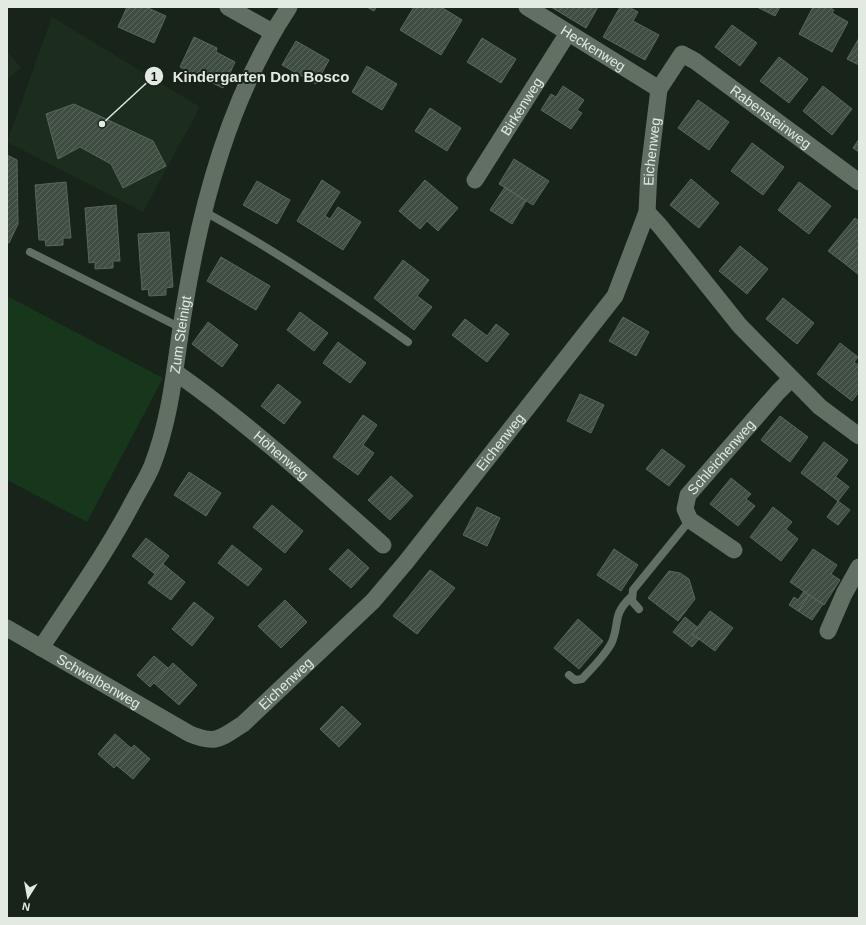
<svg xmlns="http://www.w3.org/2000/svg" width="866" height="925" font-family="Arial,sans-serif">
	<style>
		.built { fill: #1c2d1e }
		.pitch { fill: #16371c }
		.building { fill: url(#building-hatch); stroke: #59675a }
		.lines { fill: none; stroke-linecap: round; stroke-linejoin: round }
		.lane { stroke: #627063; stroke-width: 8 }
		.street { stroke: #627063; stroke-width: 17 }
		.labels { text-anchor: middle; stroke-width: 4; stroke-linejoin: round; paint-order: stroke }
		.street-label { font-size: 14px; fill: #e2eae2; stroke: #182319 }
		.leader { fill: none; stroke: #e2eae2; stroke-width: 1.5 }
		.callout-dot { fill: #e2eae2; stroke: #182319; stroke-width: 1.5 }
		.mark-label { font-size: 12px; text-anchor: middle; font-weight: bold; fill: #111 }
		.callout-label { font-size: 15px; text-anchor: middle; font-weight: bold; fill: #e2eae2; stroke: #182319; stroke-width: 4; stroke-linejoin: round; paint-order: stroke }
	</style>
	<defs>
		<pattern id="building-hatch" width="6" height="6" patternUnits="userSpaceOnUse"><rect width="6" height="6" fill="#404e42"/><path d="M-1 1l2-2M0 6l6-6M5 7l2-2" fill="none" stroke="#5b685d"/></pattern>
	</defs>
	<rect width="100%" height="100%" fill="#182319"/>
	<path class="built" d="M52,17L200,107L143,212L7,142Z
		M7,51L21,68L7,79Z"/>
	<path class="pitch" d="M7,296L163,378L87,522L7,480Z"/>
	<path class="building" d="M127,7H146L166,16L154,43L118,27Z
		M367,7H376L374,11Z
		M414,7H441L462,20L441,55L400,30Z
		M551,7H598L586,28Z
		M620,7H629L638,12L633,21L659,35L645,60L603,37Z
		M757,7H780L775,16Z
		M813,7H829L834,10L832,13L848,22L832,52L799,34Z
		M732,25L757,43L740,66L715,47Z
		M194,37L217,48L216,52L235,62L223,88L180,67Z
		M482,38L516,59L501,83L467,62Z
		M859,38V65L847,59Z
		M296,41L329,60L316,84L282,65Z
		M779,57L808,79L789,103L760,81Z
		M367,66L397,84L382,110L352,92Z
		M563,86L584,100L577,110L582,113L571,129L541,110L551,94L556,97Z
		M823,86L852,109L832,135L803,111Z
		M698,100L729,122L709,150L678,128Z
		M74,104L153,141L166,166L123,188L111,164L80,147L58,159L46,114Z
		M430,108L461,128L447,151L415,131Z
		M859,139V152L853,148Z
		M752,143L784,167L763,195L731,171Z
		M7,155L17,160L18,224L9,243L7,242Z
		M514,159L549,181L533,205L499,184Z
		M691,179L719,203L699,228L670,205Z
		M322,180L340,192L325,216L330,219L338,207L361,222L343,250L297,221Z
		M425,180L458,208L438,231L427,221L420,229L399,211Z
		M257,181L290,200L277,224L243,205Z
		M66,182L71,238H63V245L46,246L45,240H39L35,185Z
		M799,182L831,206L809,234L778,210Z
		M505,187L526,201L512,224L490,210Z
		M116,205L120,261H113V268L95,269V262L89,263L85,208Z
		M855,218L859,221V245L844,263L828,251Z
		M169,232L173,287L166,288V295L149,296L148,289L142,290L138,234Z
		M859,245V275L844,263Z
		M740,246L768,269L747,294L719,271Z
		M221,257L270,286L256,310L207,281Z
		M403,260L429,280L417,296L432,307L414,330L374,298Z
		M783,298L814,323L797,344L766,319Z
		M300,312L328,333L314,351L287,330Z
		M623,317L649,332L636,356L609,341Z
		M465,319L487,336L496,324L509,334L487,362L452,335Z
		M208,322L238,345L222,367L192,344Z
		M338,342L366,363L350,383L323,363Z
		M840,343L858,357L854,362L859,366V392L852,401L817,374Z
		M278,384L301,402L284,424L261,406Z
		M580,394L604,405L591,433L567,421Z
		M363,415L377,425L363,445L374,453L358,475L333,457Z
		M780,416L808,437L790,462L761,440Z
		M824,442L848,460L825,491L801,473Z
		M662,449L685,466L669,486L646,469Z
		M189,472L221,493L206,516L174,495Z
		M391,476L413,496L390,520L368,500Z
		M836,477L849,487L838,501L825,491Z
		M731,478L751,494L746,499L755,506L738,526L710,504Z
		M838,501L850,510L838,525L827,517Z
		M272,505L303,531L285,553L253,527Z
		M477,507L500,518L487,546L463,535Z
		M773,507L792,522L786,529L798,539L781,561L750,537Z
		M146,538L169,556L155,574L132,556Z
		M232,545L262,569L248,586L218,563Z
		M348,549L369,568L351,588L329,569Z
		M614,549L638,565L621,591L597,575Z
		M813,549L837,565L831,574L840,580L824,605L790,582Z
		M163,564L185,582L171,600L148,583Z
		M430,570L455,588L417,634L393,616Z
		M669,571L680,573L689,579L695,599L678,621L648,598Z
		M804,591L809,595L798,611L789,605L794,597L798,600Z
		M809,595L823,604L812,620L798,611Z
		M285,600L307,622L281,648L258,626Z
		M194,602L214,618L192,646L172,629Z
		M710,611L733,628L715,651L692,634Z
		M685,617L697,627L692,634L699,639L692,647L673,632Z
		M578,619L603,641L579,669L554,648Z
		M154,656L168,668L150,687L137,675Z
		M173,663L197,685L179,705L154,683Z
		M342,706L361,724L339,747L320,729Z
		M115,734L131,748L114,768L98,754Z
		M134,745L150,759L133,779L116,765Z"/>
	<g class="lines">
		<path class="lane" d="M203,211C275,250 342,295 408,342
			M30,252L181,328
			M639,609L632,601L633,590L690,520
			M569,675L575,680L582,679C592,668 605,656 612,642C620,622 612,615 631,597"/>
		<g class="street">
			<path d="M228,7L272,32"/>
			<path id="s1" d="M527,7L659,89"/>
			<path id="s2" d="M475,180L568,33"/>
			<path d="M647,212L660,226L740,326L820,407L859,436"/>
			<path id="s3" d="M175,372C249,424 316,485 383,545"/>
			<path id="s4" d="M734,550L690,520L685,509L688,495L778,392L791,379"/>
			<path id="s5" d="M7,628L190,734C217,745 220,738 243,724L373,601L406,562L615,296L647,212L649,171L659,89L682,54L695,61L859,182"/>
			<path d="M828,631L844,594L859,567"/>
			<path id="s6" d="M41,648C73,599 107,552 134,500C140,489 147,478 152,466C172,415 175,362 184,309C201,204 230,96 289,7"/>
		</g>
	</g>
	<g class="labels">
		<g class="street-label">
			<text dy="5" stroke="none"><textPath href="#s1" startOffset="78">Heckenweg</textPath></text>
			<text dy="5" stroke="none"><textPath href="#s2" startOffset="87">Birkenweg</textPath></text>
			<text dy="5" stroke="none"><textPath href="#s5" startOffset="1202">Rabensteinweg</textPath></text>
			<text dy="5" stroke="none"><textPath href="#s5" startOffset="988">Eichenweg</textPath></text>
			<text dy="5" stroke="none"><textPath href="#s6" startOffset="348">Zum Steinigt</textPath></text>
			<text dy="5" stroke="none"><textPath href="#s5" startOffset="652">Eichenweg</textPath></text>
			<text dy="5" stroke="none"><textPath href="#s3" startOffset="135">Höhenweg</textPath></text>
			<text dy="5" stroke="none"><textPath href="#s4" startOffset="130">Schleichenweg</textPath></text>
			<text dy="5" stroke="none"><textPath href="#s5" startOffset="106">Schwalbenweg</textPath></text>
			<text dy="5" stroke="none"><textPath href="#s5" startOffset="328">Eichenweg</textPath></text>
		</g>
	</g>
	<path class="leader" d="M102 124L154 76"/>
	<g class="callout-dot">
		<circle cx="102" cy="124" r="4"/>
		<circle cx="154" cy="76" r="10"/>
	</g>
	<g class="mark-label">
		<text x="154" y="81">1</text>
	</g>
	<g class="callout-label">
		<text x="261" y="82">Kindergarten Don Bosco</text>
	</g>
	<rect width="866" height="925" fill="none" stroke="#e2eae2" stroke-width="16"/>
	<g transform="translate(28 897) rotate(191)" stroke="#182319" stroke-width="3" paint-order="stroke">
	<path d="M0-3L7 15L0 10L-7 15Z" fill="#e2eae2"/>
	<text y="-6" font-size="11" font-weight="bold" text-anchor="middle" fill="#e2eae2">N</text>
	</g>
</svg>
